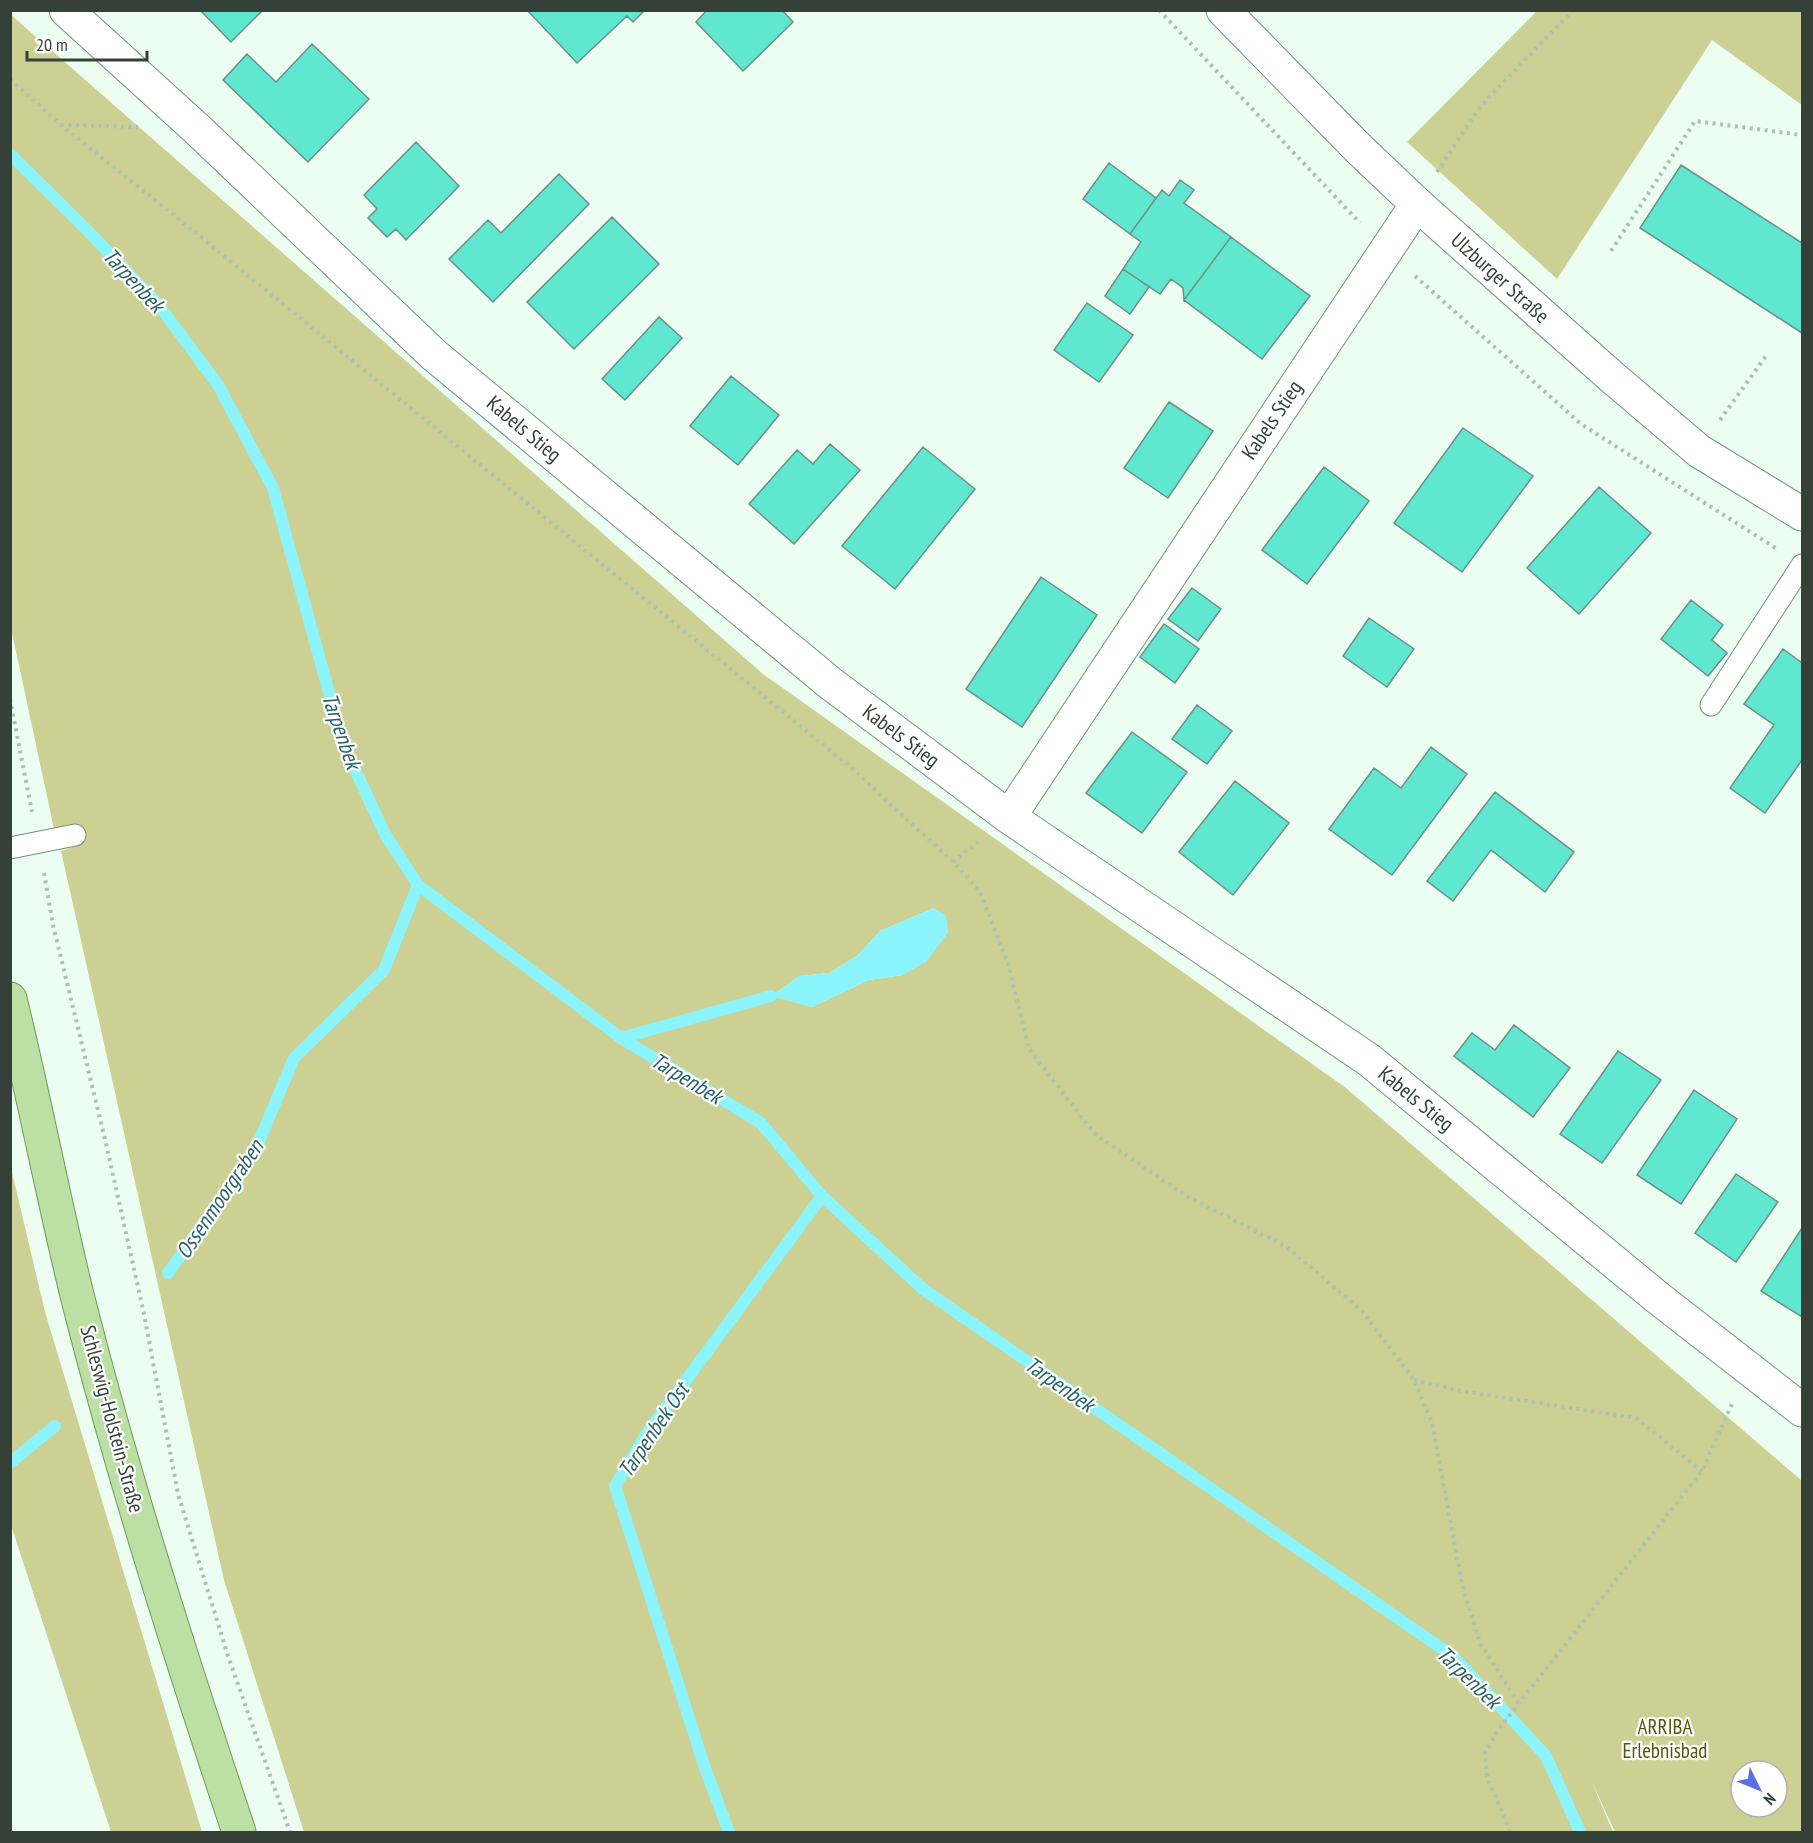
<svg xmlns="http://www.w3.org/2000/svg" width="1813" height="1843" font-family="'PT Sans Narrow',sans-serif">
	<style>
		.green { fill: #ccd092; fill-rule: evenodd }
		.water { fill: #8cf4fd }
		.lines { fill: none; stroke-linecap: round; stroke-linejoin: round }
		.stream { stroke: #8cf4fd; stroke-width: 12 }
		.building { fill: #60e7d0; stroke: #6c8f87; stroke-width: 1.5 }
		.lane-casing { stroke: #769180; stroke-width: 23 }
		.street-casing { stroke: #769180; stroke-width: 35 }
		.secondary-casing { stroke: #769180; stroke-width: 35 }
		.primary-casing { stroke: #6f9957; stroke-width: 35 }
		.path { stroke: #afbfb4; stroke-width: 4; stroke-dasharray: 3 4.5; stroke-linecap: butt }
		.lane { stroke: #fff; stroke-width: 21 }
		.street { stroke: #fff; stroke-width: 33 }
		.secondary { stroke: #fff; stroke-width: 33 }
		.primary { stroke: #bcdfa4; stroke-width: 33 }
		.labels { text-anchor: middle; stroke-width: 4.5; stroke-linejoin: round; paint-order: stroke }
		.street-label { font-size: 21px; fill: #344038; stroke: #fff }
		.park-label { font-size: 21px; fill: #55570c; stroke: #fff }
		.water-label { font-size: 22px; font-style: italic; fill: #266166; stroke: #fff }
	</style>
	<rect width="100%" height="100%" fill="#ecfef2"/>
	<path class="green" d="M1538,10L1802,11V105L1712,40L1557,279L1407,142Z
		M10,14L763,674L1346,1088L1802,1481V1832H1615L1591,1780L1613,1832H304L224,1580L61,851L81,844L75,825L54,829L11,628ZM934,908L903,975L869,980L812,1007L772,996L799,976L829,973L857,956L880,931ZM1741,1771H1777V1807H1741Z
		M11,1168L45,1312L202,1832H111L11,1525Z"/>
	<path class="water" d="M934,908L946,916L948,933L926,962L903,975L869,980L812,1007L771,996L799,976L829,973L857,956L880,931Z"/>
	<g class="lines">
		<path class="stream" d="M10,154L85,228L158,304L218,385L273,488L343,744L385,834L418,885L621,1038L761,1123L822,1196L923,1289L1454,1657L1546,1756L1580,1832
			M621,1038L771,996
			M168,1273L255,1151L294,1058L384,970L418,885
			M10,1463L55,1426
			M729,1832L705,1768L615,1486L647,1433L822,1196"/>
	</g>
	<path class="building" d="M200,10H263L231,42Z
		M527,10H645L633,22L627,16L577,63Z
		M707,10H782L793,22L743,71L696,22Z
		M312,44L369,99L308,162L223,80L247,54L276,82Z
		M416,142L459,186L406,240L396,229L387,237L368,218L377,209L364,195Z
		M1109,163L1156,198L1130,234L1083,199Z
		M1681,165L1802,243V333L1640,228Z
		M559,174L589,204L493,302L449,259L488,220L501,233Z
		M1180,180L1194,190L1184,203L1231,237L1184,300L1183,288L1171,279L1160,294L1123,269L1141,242L1130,234L1162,190L1169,196Z
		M612,217L659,264L574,349L527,302Z
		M1231,237L1310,296L1262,359L1184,300Z
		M1123,269L1149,287L1130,314L1105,296Z
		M1087,303L1133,335L1099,382L1054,350Z
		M659,317L682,338L625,400L602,379Z
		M731,376L779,415L738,465L690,426Z
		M1169,402L1213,431L1168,498L1124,468Z
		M1463,428L1533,476L1462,572L1394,523Z
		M830,444L860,470L794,544L749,504L797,450L813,464Z
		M923,447L975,489L895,589L842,546Z
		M1324,467L1369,501L1307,584L1262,550Z
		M1599,487L1651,533L1579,614L1527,568Z
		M1041,577L1097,615L1022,727L966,689Z
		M1192,588L1221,609L1198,641L1168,619Z
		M1691,600L1723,625L1712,640L1727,653L1708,676L1661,639Z
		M1369,618L1414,649L1387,687L1343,656Z
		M1164,624L1199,649L1175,683L1140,657Z
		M1783,649L1802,663V760L1765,813L1730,788L1774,725L1744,704Z
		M1197,705L1232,731L1207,764L1172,739Z
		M1132,732L1187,772L1142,833L1086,793Z
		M1431,747L1467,774L1392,875L1329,829L1374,768L1401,788Z
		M1235,781L1289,823L1233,895L1179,852Z
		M1495,792L1574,852L1545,892L1491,850L1453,901L1427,881Z
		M1514,1025L1570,1068L1533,1117L1454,1056L1472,1033L1495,1050Z
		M1618,1051L1661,1080L1602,1163L1560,1134Z
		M1694,1090L1737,1119L1681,1204L1637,1175Z
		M1736,1174L1778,1202L1736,1262L1695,1233Z
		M1802,1228V1317L1761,1291Z"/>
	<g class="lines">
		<g class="lane-casing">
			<path id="lane" d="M1711,705L1802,565
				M10,848L75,835"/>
		</g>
		<g class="street-casing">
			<path id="street" d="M66,10L197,129L434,355L830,683L1009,817L1369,1060L1658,1298L1802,1410
				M1009,817L1417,204"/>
		</g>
		<g class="secondary-casing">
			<path id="secondary" d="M1223,10L1358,148L1417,204L1613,378L1699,451L1802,514"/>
		</g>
		<g class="primary-casing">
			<path id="primary" d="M10,999C34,1097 53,1197 77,1295C123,1477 180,1655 239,1832"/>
		</g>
		<path class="path" d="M1159,10L1360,223
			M10,79L61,125L191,229L847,764L953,862L979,890L1008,963L1029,1049L1095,1134L1188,1197L1287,1247L1362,1311L1414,1380L1432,1422L1462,1584L1480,1643L1520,1705
			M61,125L138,127
			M1437,172L1479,108L1573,10
			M1611,251L1695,121L1802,135
			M1415,276L1581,424L1777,549
			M1720,420L1768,353
			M10,699L32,812
			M953,862L978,842
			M44,873L53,925L105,1139L144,1314L178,1494L228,1656L290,1832
			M1414,1380L1461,1391L1636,1418L1702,1471
			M1510,1832L1487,1777L1485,1753L1498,1730L1702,1471L1732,1404"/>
		<use href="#lane" class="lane"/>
		<use href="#street" class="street"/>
		<use href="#secondary" class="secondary"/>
		<use href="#primary" class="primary"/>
	</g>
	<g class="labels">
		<g class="street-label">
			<text transform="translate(1500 278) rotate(42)" y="7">Ulzburger Straße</text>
			<text transform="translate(1272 420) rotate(-56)" y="7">Kabels Stieg</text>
			<text transform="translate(524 429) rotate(40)" y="7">Kabels Stieg</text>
			<text transform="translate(901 736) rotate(37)" y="7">Kabels Stieg</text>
			<text transform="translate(1416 1099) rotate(39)" y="7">Kabels Stieg</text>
			<text transform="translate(112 1419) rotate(75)" y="7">Schleswig-Holstein-Straße</text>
		</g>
		<g class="park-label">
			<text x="1665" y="1734">ARRIBA<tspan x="1665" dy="24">Erlebnisbad</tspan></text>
		</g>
		<g class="water-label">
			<text transform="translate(134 280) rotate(47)" y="8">Tarpenbek</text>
			<text transform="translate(342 731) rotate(71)" y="8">Tarpenbek</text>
			<text transform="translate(687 1078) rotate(31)" y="8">Tarpenbek</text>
			<text transform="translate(219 1199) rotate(-56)" y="8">Ossenmoorgraben</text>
			<text transform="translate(1060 1384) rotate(35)" y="8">Tarpenbek</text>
			<text transform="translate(653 1430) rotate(-56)" y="8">Tarpenbek Ost</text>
			<text transform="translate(1469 1677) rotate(44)" y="8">Tarpenbek</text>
		</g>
	</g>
	<rect width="1813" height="1843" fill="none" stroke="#344038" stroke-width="24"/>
	<g transform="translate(1759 1789) rotate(133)"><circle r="28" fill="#ffffff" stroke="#aeb3af" stroke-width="1.5"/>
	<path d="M0-4.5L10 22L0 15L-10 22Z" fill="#5c6fe6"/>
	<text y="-9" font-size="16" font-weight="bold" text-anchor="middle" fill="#344038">N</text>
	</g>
	<path d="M27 51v9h120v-9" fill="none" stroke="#344038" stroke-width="3"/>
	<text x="36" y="51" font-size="18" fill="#344038" stroke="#ffffff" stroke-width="4.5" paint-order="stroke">20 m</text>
</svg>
